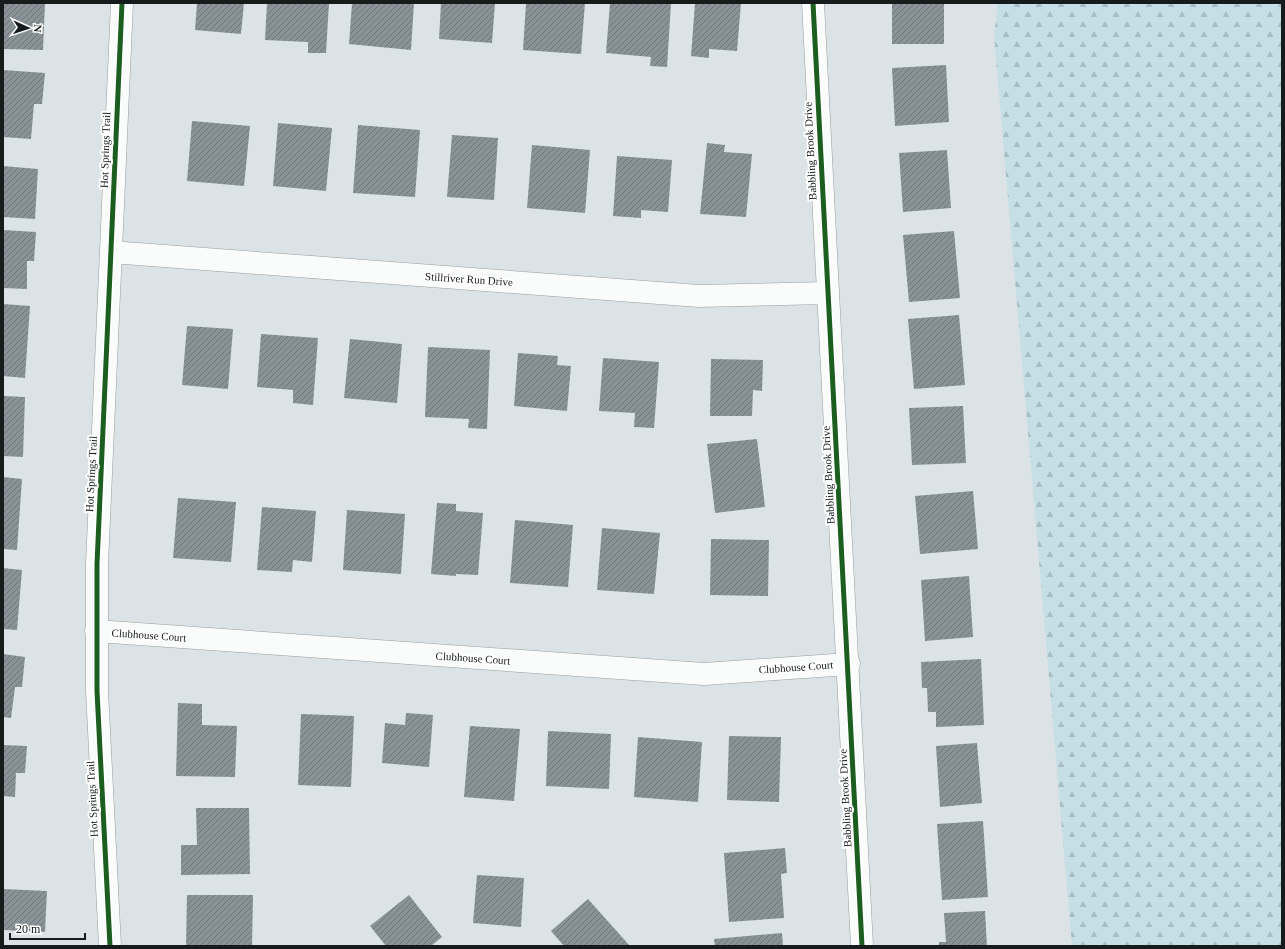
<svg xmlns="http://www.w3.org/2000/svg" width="1285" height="949" font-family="Georgia,serif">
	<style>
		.forest { fill: url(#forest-firs) }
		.building { fill: url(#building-hatch) }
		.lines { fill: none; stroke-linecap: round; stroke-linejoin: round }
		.minor-casing { stroke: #989d9e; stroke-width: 23 }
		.minor { stroke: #fafbfb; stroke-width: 22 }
		.cycleway-casing { stroke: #fff; stroke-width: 8 }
		.cycleway { stroke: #1b5e20; stroke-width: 5 }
		.labels { text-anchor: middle; stroke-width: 4; stroke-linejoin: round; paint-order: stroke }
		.street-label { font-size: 11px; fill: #161b1c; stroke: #fff }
	</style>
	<defs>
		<pattern id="forest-firs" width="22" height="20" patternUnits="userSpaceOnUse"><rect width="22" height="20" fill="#c6dee5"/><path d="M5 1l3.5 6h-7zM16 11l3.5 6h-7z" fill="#a9bec4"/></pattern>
		<pattern id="building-hatch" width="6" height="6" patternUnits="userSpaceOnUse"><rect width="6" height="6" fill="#899397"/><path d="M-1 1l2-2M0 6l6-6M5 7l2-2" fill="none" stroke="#6f777a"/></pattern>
	</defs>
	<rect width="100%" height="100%" fill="#dce3e6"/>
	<path class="forest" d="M998,3H1282V946H1072L994,36Z"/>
	<path class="building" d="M3,3H45L43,50L3,49Z
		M197,3H244L241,34L195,30Z
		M267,3H329L326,53H308V42L265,40Z
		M352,3H414L411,50L349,44Z
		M441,3H495L492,43L439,39Z
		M526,3H585L581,54L523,50Z
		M610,3H671L667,67L650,66L651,57L606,53Z
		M695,3H741L737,51L709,49V58L691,56Z
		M892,3H944V44H892Z
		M946,65L949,122L895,126L892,68Z
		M3,70L45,73L42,104H34L31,139L3,137Z
		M192,121L250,126L244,186L187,181Z
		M278,123L332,128L326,191L273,186Z
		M358,125L420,130L415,197L353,193Z
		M452,135L498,138L494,200L447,197Z
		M707,143L725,145L724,152L752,154L746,217L700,214Z
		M532,145L590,150L585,213L527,208Z
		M947,150L951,208L903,212L899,153Z
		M617,156L672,160L668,212L641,210V218L613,216Z
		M3,166L38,169L35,219L3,217Z
		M3,230L36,232L34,261H27V289L3,288Z
		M954,231L960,298L909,302L903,235Z
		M3,304L30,306L25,378L3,376Z
		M959,315L965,385L914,389L908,319Z
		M187,326L233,329L228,389L182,385Z
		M261,334L318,338L313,405L293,403V390L257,387Z
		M350,339L402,344L397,403L344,398Z
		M428,347L490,350L487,429L468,428L469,419L425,417Z
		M518,353L558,356L557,365L571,366L567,411L514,406Z
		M603,358L659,362L654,428L634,427L635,413L599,411Z
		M711,359L763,360L762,391L753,390L752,416H710Z
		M3,396L25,397L23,457L3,456Z
		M963,406L966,463L912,465L909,408Z
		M757,439L765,507L715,513L707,444Z
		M3,477L22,479L17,550L3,549Z
		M973,491L978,549L920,554L915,496Z
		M178,498L236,502L231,562L173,558Z
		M437,503L456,504V511L483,513L478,575L456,574V576L431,574Z
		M262,507L316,511L312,562L293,560L292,572L257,570Z
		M347,510L405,514L401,574L343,570Z
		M515,520L573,525L568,587L510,583Z
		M602,528L660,533L654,594L597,590Z
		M711,539L769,540L768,596L710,595Z
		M3,568L22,570L17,630L3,629Z
		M969,576L973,637L925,641L921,580Z
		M3,654L25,657L22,687H15L11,718L3,717Z
		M981,659L984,725L936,727V712H928L927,688H922L921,662Z
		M178,703L202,704V725L237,726L235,777L176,776Z
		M406,713L433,715L429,767L382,763L385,723L405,725Z
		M301,714L354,716L351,787L298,785Z
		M470,726L520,729L514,801L464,797Z
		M548,731L611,734L609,789L546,786Z
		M729,736L781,737L779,802L727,800Z
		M638,737L702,742L698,802L634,797Z
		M977,743L982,803L940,807L936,746Z
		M3,745L27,746L25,773H16L15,797L3,796Z
		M196,808H249L250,874L181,875V845H197Z
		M983,821L988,897L942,900L937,824Z
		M785,848L787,873L781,874L784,918L729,922L724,853Z
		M477,875L524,878L521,927L473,923Z
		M3,889L47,891L45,932L3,930Z
		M187,895H253L252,946H186Z
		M409,895L442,937L431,946H386L370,926Z
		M588,899L630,946H564L551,931Z
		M985,911L987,946H939V942H946L944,913Z
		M782,933L783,946H715L714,939Z"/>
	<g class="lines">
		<g class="minor-casing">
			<path id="minor" d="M813,3C828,317 847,632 862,946
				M111,252L699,296L827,293
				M96,631L704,674L849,664
				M110,946L97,691V564L122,3"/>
		</g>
		<use href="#minor" class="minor"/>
		<g class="cycleway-casing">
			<path id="cycleway" d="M813,3C828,317 847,632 862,946
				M110,946L97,691V564L122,3"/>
		</g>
		<use href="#cycleway" class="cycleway"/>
	</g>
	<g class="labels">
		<g class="street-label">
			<text transform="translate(105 150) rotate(-88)" y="4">Hot Springs Trail</text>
			<text transform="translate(810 151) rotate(-93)" y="4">Babbling Brook Drive</text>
			<text transform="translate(469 279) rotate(4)" y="4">Stillriver Run Drive</text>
			<text transform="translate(91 474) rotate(-87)" y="4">Hot Springs Trail</text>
			<text transform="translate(828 475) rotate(-93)" y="4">Babbling Brook Drive</text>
			<text transform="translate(149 635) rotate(4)" y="4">Clubhouse Court</text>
			<text transform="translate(473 658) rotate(4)" y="4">Clubhouse Court</text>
			<text transform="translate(796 667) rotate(-4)" y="4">Clubhouse Court</text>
			<text transform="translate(845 798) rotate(-93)" y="4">Babbling Brook Drive</text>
			<text transform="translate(92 799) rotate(-93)" y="4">Hot Springs Trail</text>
		</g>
	</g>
	<rect width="1285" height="949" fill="none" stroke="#161b1c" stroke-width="8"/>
	<g transform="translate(28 28) rotate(93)" stroke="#ffffff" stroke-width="3" paint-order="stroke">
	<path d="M0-3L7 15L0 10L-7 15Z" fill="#161b1c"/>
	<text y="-6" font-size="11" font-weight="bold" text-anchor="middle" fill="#161b1c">N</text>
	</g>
	<path d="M10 933v6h75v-6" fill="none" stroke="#161b1c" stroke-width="2"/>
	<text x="16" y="933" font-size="12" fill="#161b1c" stroke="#ffffff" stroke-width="3" paint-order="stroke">20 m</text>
</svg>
